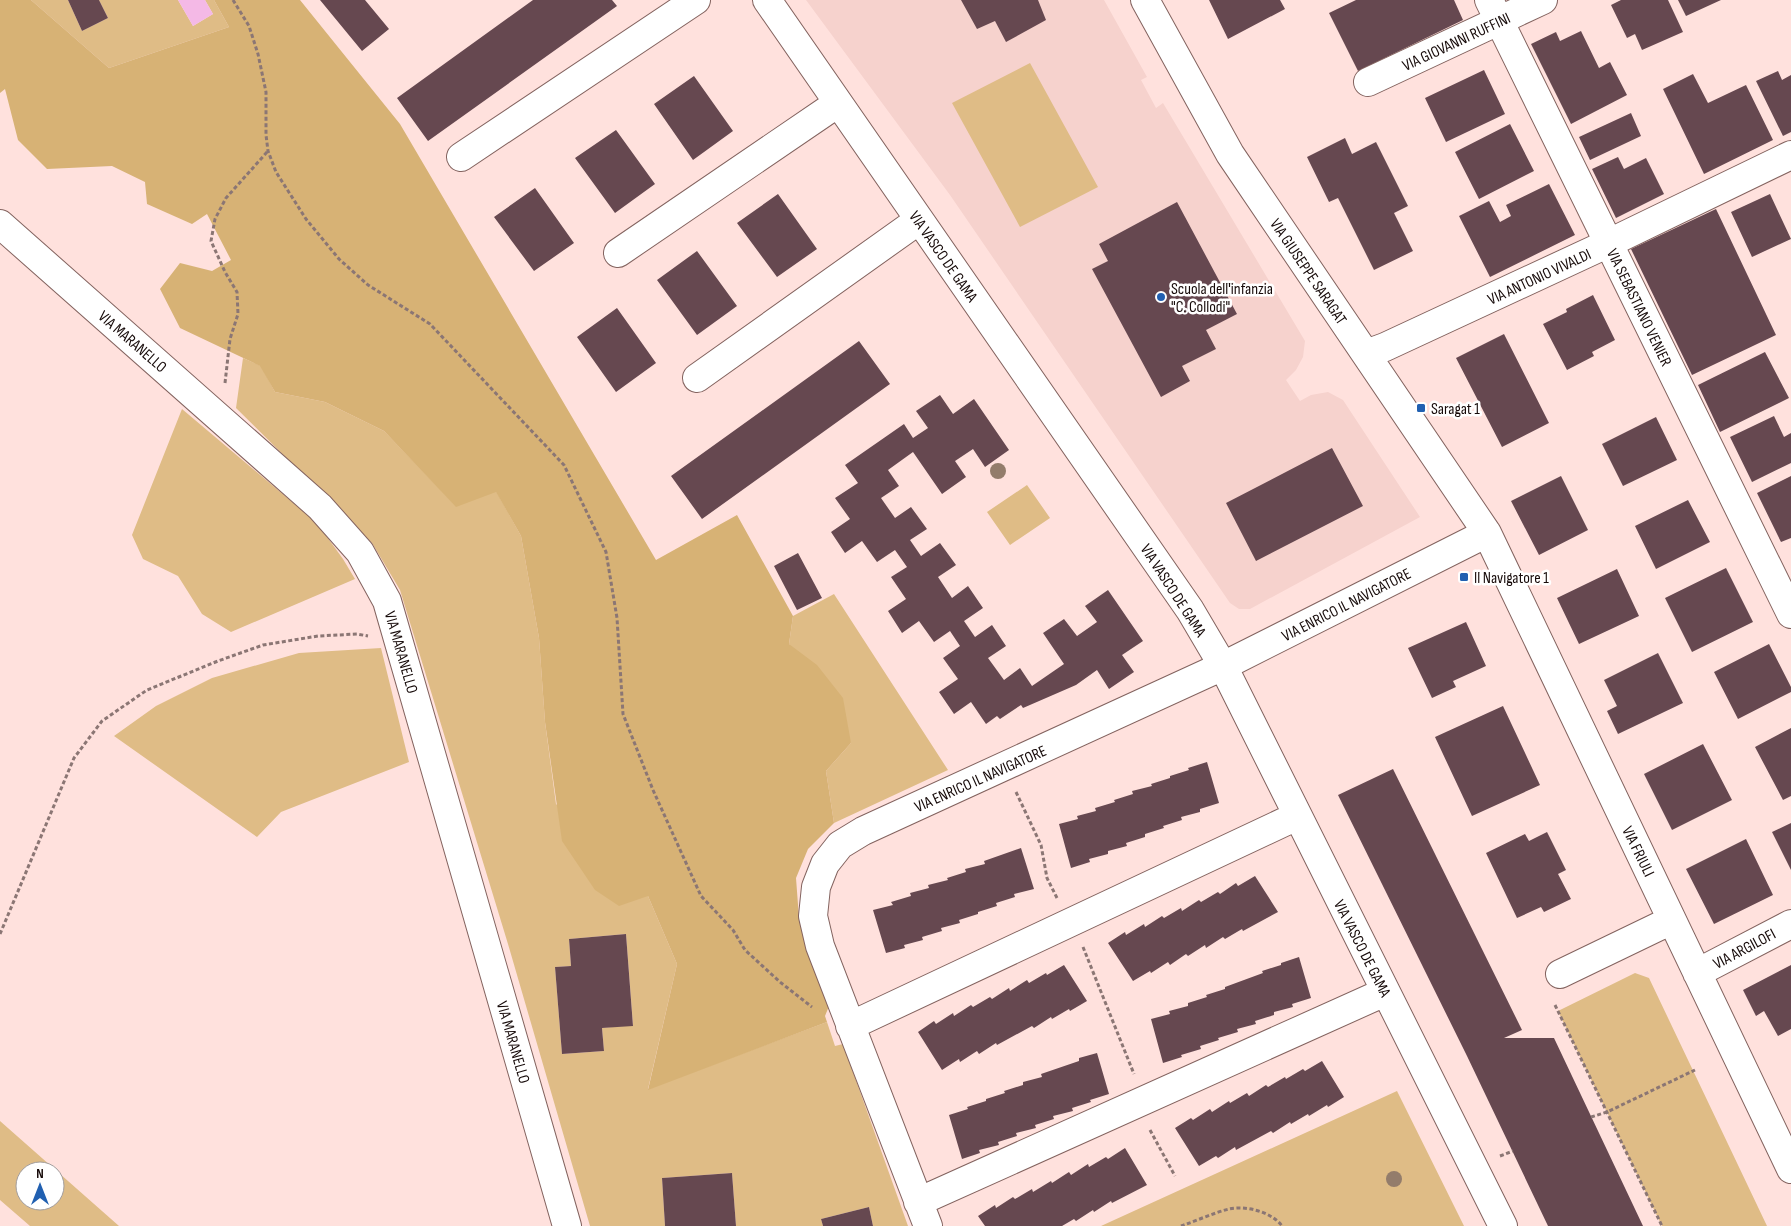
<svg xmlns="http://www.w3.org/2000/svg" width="1791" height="1226" font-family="'Sofia Sans Condensed',sans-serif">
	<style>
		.built { fill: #f6d2cd }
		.green { fill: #dfbc86; fill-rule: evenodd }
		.forest { fill: #d7b275 }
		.water { fill: #f4b9e6 }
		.building { fill: #664850 }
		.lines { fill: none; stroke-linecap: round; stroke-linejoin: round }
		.minor-casing { stroke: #83635f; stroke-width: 30 }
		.path { stroke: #8b7674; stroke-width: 3; stroke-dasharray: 4 2.5; stroke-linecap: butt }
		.minor { stroke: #fff; stroke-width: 28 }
		.tree { fill: #937c6b }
		.poi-dot { fill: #2160b1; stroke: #fff; stroke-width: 2 }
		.labels { text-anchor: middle; stroke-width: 5; stroke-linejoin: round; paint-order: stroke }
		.street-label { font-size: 16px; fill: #160a09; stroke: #fff }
		.poi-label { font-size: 16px; fill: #160a09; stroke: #fff; text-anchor: start }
	</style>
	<rect width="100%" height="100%" fill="#ffe1dd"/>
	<path class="built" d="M806,0H1104L1147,77L1141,80L1156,108L1163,103L1305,341L1303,357L1296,370L1286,380L1300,401L1311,395L1328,392L1343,400L1420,517L1250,609H1239L1230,603L950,195Z"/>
	<path class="green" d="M31,0H68L82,31L108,18L99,0H178L193,26L213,14L205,0H214L229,27L109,68Z
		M1030,63L1098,187L1020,227L952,103Z
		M243,358L261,366L275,392L325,402L384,431L456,506L496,491L521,536L539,638L545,722L556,804L648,896L677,964L648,1089L827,1022L835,1046L843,1044L908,1226H873L869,1207L821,1219L823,1226H736L732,1173L662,1178L665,1226H590L508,944L400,590L372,543L236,408ZM626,934L633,1025L602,1028L604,1051L562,1054L555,967L571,966L569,939Z
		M182,409L317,523L343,559L355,579L231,632L202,614L178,576L143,559L132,535Z
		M1027,485L1050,518L1010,545L987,512Z
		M834,594L948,770L834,823L826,771L851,743L789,644L793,616Z
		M381,648L409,762L281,812L257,837L114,736L156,706L212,678L299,653Z
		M1635,973L1649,978L1767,1226H1662L1558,1011Z
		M1397,1091L1464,1226H1101Z
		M0,1121L119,1226H30L0,1200ZM25,1171H55V1201H25Z"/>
	<path class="forest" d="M0,0H31L109,68L229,27L214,0H300L400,124L656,560L737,515L793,616L789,644L817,665L843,698L851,743L826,771L834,823L808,849L796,878L799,918L810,959L829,1006L825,1016L827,1022L648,1090L677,964L648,896L619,906L595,890L562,841L545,722L539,638L521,536L496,492L456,507L384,431L325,402L275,392L260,366L180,328L160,289L180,263L212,271L231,260L207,214L192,224L147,204L145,182L112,166L47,169L18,140L5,89L0,93Z"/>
	<path class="water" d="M178,0H205L213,14L193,26Z"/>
	<path class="building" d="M68,0H99L108,18L82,31Z
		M320,0H365L389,29L362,51Z
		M533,0H612L617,6L428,141L397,98Z
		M961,0H1038L1046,20L1006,42L995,21L977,29Z
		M1209,0H1280L1285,9L1228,39Z
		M1356,0H1454L1463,20L1358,71L1329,13Z
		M1621,0H1668L1683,32L1642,50L1635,34L1627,38L1611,5Z
		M1678,0H1721L1686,16Z
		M1581,31L1599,68L1610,62L1627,95L1571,124L1531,44L1556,32L1560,41Z
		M1484,70L1505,114L1446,142L1425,98Z
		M1778,71L1782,80L1791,75V132L1783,136L1756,81Z
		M1693,74L1708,103L1746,85L1773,140L1704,174L1663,89Z
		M694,76L733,131L693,160L654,104Z
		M1631,113L1641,136L1590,160L1579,137Z
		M1510,124L1534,171L1479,199L1455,152Z
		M616,130L655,184L615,213L575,158Z
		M1345,138L1352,154L1376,142L1408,206L1394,213L1413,251L1374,270L1338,198L1329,202L1307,157Z
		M1618,157L1624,169L1646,158L1664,194L1616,218L1592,169Z
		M1549,184L1575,235L1490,277L1459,216L1489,201L1500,222L1511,216L1506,205Z
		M535,188L574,243L534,271L494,217Z
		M778,194L817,249L777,277L737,223Z
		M1770,194L1791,239L1752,257L1731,212Z
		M1177,202L1237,314L1206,330L1216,349L1182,366L1190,381L1161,397L1092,269L1108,261L1099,244Z
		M1716,209L1776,335L1692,375L1631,249Z
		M697,251L737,306L697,335L657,280Z
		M1593,295L1615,340L1592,352L1594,356L1567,370L1543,324L1567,312L1566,309Z
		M617,308L656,363L616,392L577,337Z
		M1504,334L1549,423L1502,447L1456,358Z
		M859,341L890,384L702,519L671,476Z
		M1765,352L1789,398L1720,432L1698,385Z
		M940,395L953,414L974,399L1009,450L985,467L973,449L955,461L966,477L942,494L913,452L888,470L899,486L881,498L895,518L911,507L927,529L910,540L921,556L940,543L956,565L938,577L952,598L968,586L983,608L964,621L975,637L992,625L1006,646L988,658L1004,680L1020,668L1032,686L1064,664L1043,633L1064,619L1077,636L1097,622L1085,606L1108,590L1143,641L1122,655L1134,672L1109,689L1097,670L1076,685L1023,708L1021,705L1000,719L997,716L986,724L971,702L954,714L939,692L958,679L943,658L960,646L950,631L934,642L919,621L902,633L888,611L906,599L891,577L907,567L895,550L877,562L862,541L845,553L831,532L850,519L835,498L858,483L845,465L904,424L913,438L928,428L916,411Z
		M1774,416L1784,437L1791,433V463L1752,482L1730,437Z
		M1656,417L1677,460L1623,486L1602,444Z
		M1332,448L1363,506L1256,561L1226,503Z
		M1561,476L1588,530L1539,555L1511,501Z
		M1791,476V538L1781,542L1757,493Z
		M1688,500L1710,542L1656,569L1635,526Z
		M798,553L822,598L797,610L774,566Z
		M1726,568L1753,622L1692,652L1665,598Z
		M1617,569L1639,616L1579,644L1557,598Z
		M1466,622L1486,666L1453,681L1456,687L1432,698L1408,648Z
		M1769,644L1791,687V692L1738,719L1714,672Z
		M1658,653L1683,703L1618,734L1607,711L1617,706L1604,680Z
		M1503,706L1540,785L1472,816L1435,737Z
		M1791,728V796L1783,800L1755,747Z
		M1703,744L1732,800L1672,830L1644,774Z
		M1207,762L1219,803L1200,809V812L1181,817L1182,820L1163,826L1164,828L1145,834V837L1126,843L1127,846L1108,851V854L1089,859L1090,862L1071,868L1059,824L1078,819L1077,816L1096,811L1095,808L1115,802L1114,800L1133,794L1132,791L1152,786L1151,784L1170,778V776L1189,770L1188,768Z
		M1393,769L1522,1030L1504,1038H1554L1643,1226H1548L1467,1056L1338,795Z
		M1791,823V870L1772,832Z
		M1547,832L1566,870L1558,874L1571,899L1544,912L1541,907L1517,918L1486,853L1525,834L1529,841Z
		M1746,839L1773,895L1714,924L1686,869Z
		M1021,848L1034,889L1014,894L1015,897L996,903L997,906L978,912V914L959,920L960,923L941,928L942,931L922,937L923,940L904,945L905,948L886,953L873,910L893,905L891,902L911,896L910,893L929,888L928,885L948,880L947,878L966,872L965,869L985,864L984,861Z
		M1255,876L1278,912L1243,931L1242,929L1225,939L1223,937L1206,948L1205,945L1188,956L1186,954L1170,965L1168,962L1151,973L1150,971L1133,981L1108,943L1125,932L1126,935L1144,924L1145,927L1162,916L1164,918L1181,908L1182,911L1199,900L1201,902L1218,892L1220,894L1236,883L1238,886Z
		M626,934L633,1026L602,1028L604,1051L562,1054L555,967L571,966L569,939Z
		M1299,957L1311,998L1292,1004L1293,1007L1274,1012V1015L1255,1021L1256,1024L1237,1029L1238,1032L1218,1038L1219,1040L1200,1046L1201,1049L1181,1055L1182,1057L1163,1063L1151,1019L1170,1014L1169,1011L1188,1006V1003L1207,997L1206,995L1225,989V987L1263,973L1262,971L1281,965V963Z
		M1064,965L1087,1001L1070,1011L1069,1009L1052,1019L1051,1017L1034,1028L1032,1026L997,1045L996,1043L979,1054L977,1051L960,1062L959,1059L942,1070L918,1032L934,1021L936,1024L953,1013L954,1016L971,1005L973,1007L990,997L992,999L1009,988L1010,991L1027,980L1029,983L1046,973L1047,975Z
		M1791,965V1029L1778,1036L1764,1011L1756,1016L1743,990Z
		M1097,1053L1109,1094L1090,1100L1091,1102L1072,1108L1073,1111L1053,1116L1054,1119L1035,1125L1036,1128L1016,1133L1017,1136L998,1142L999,1145L979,1150L980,1153L962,1159L949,1115L968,1109L967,1107L986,1101V1099L1005,1093L1004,1091L1023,1085V1082L1042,1077L1041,1074L1079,1061V1058Z
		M1322,1061L1344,1097L1328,1107L1327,1105L1309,1116L1308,1114L1291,1124L1290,1122L1273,1133L1271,1131L1236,1150L1235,1147L1218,1158L1216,1156L1199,1166L1175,1128L1191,1118L1193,1120L1210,1109L1212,1112L1229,1101L1230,1103L1247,1093L1249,1096L1266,1085L1268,1087L1285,1077L1286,1079L1303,1069L1305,1071Z
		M1125,1148L1147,1185L1112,1203L1111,1201L1094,1212L1093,1210L1076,1221L1074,1219L1062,1226H985L978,1216L995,1205L996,1208L1013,1197L1015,1199L1032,1189L1033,1192L1051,1181L1052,1183L1069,1172L1071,1175L1088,1164L1089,1167L1106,1157L1108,1159Z
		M732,1173L736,1226H665L662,1178Z
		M869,1207L873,1226H823L821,1219Z"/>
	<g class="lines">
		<g class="minor-casing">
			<path id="minor" d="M767,0L1190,610L1223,666L1503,1226
				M1145,0L1230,154L1487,533L1791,1169
				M1489,0L1791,614
				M1368,82L1543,0
				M461,157L696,0
				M0,224L320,507L360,552L387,601L567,1226
				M618,253L838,103
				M1366,354L1385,347L1609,243L1791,155
				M697,378L919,220
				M1697,973L1791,924
				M1560,974L1672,920
				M850,1026L1297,816
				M918,1202L1385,992
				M928,1226L820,946L813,916L816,887L825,864L840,845L863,831L1223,666L1487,533"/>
		</g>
		<path class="path" d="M233,0L249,26L258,54L266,92V135L268,151L276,172L306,219L339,259L368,285L430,324L564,465L606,552L617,618L623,714L653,790L701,896L733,930L745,950L780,982L812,1007
			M225,383L230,339L238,314L237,292L225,272L211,241L215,219L226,198L268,151
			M1016,792L1041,845L1047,878L1057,898
			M0,934L74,758L102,721L147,690L218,661L263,645L318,636L357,634L368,636
			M1083,947L1134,1074
			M1555,1005L1662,1226
			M1591,1117L1607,1112L1695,1070
			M1150,1130L1175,1176
			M1500,1156L1513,1151
			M1181,1226C1196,1221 1213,1213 1229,1209C1245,1205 1272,1212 1282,1226"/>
		<use href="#minor" class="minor"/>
	</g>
	<g class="tree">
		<circle cx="998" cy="471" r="8"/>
		<circle cx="1394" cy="1179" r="8"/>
	</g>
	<g class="poi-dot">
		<circle cx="1161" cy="297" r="5"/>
		<rect x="1416" y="403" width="10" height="10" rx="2.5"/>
		<rect x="1459" y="572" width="10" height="10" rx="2.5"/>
	</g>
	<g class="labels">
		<g class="street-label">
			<text transform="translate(1456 41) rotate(-25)" y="6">VIA GIOVANNI RUFFINI</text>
			<text transform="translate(944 256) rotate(55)" y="6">VIA VASCO DE GAMA</text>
			<text transform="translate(1309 271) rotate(56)" y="6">VIA GIUSEPPE SARAGAT</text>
			<text transform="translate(1539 276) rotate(-25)" y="6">VIA ANTONIO VIVALDI</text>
			<text transform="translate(1640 307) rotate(64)" y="6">VIA SEBASTIANO VENIER</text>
			<text transform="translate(133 341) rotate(41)" y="6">VIA MARANELLO</text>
			<text transform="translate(1174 590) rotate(57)" y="6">VIA VASCO DE GAMA</text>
			<text transform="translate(1346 604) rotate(-27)" y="6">VIA ENRICO IL NAVIGATORE</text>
			<text transform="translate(402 652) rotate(74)" y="6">VIA MARANELLO</text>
			<text transform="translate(980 778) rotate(-24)" y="6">VIA ENRICO IL NAVIGATORE</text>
			<text transform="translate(1639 851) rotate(64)" y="6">VIA FRIULI</text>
			<text transform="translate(1363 948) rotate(63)" y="6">VIA VASCO DE GAMA</text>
			<text transform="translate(1744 948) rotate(-28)" y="6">VIA ARGILOFI</text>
			<text transform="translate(514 1042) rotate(74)" y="6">VIA MARANELLO</text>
		</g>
		<g class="poi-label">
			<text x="1171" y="294">Scuola dell'infanzia<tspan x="1171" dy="18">"C. Collodi"</tspan></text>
			<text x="1431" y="414">Saragat 1</text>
			<text x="1474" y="583">Il Navigatore 1</text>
		</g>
	</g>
	<g transform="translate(40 1186)"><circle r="24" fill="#ffffff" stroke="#a29d9d"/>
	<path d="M0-4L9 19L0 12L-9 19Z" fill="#2160b1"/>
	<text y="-8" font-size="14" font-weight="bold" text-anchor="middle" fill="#160a09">N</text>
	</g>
</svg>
